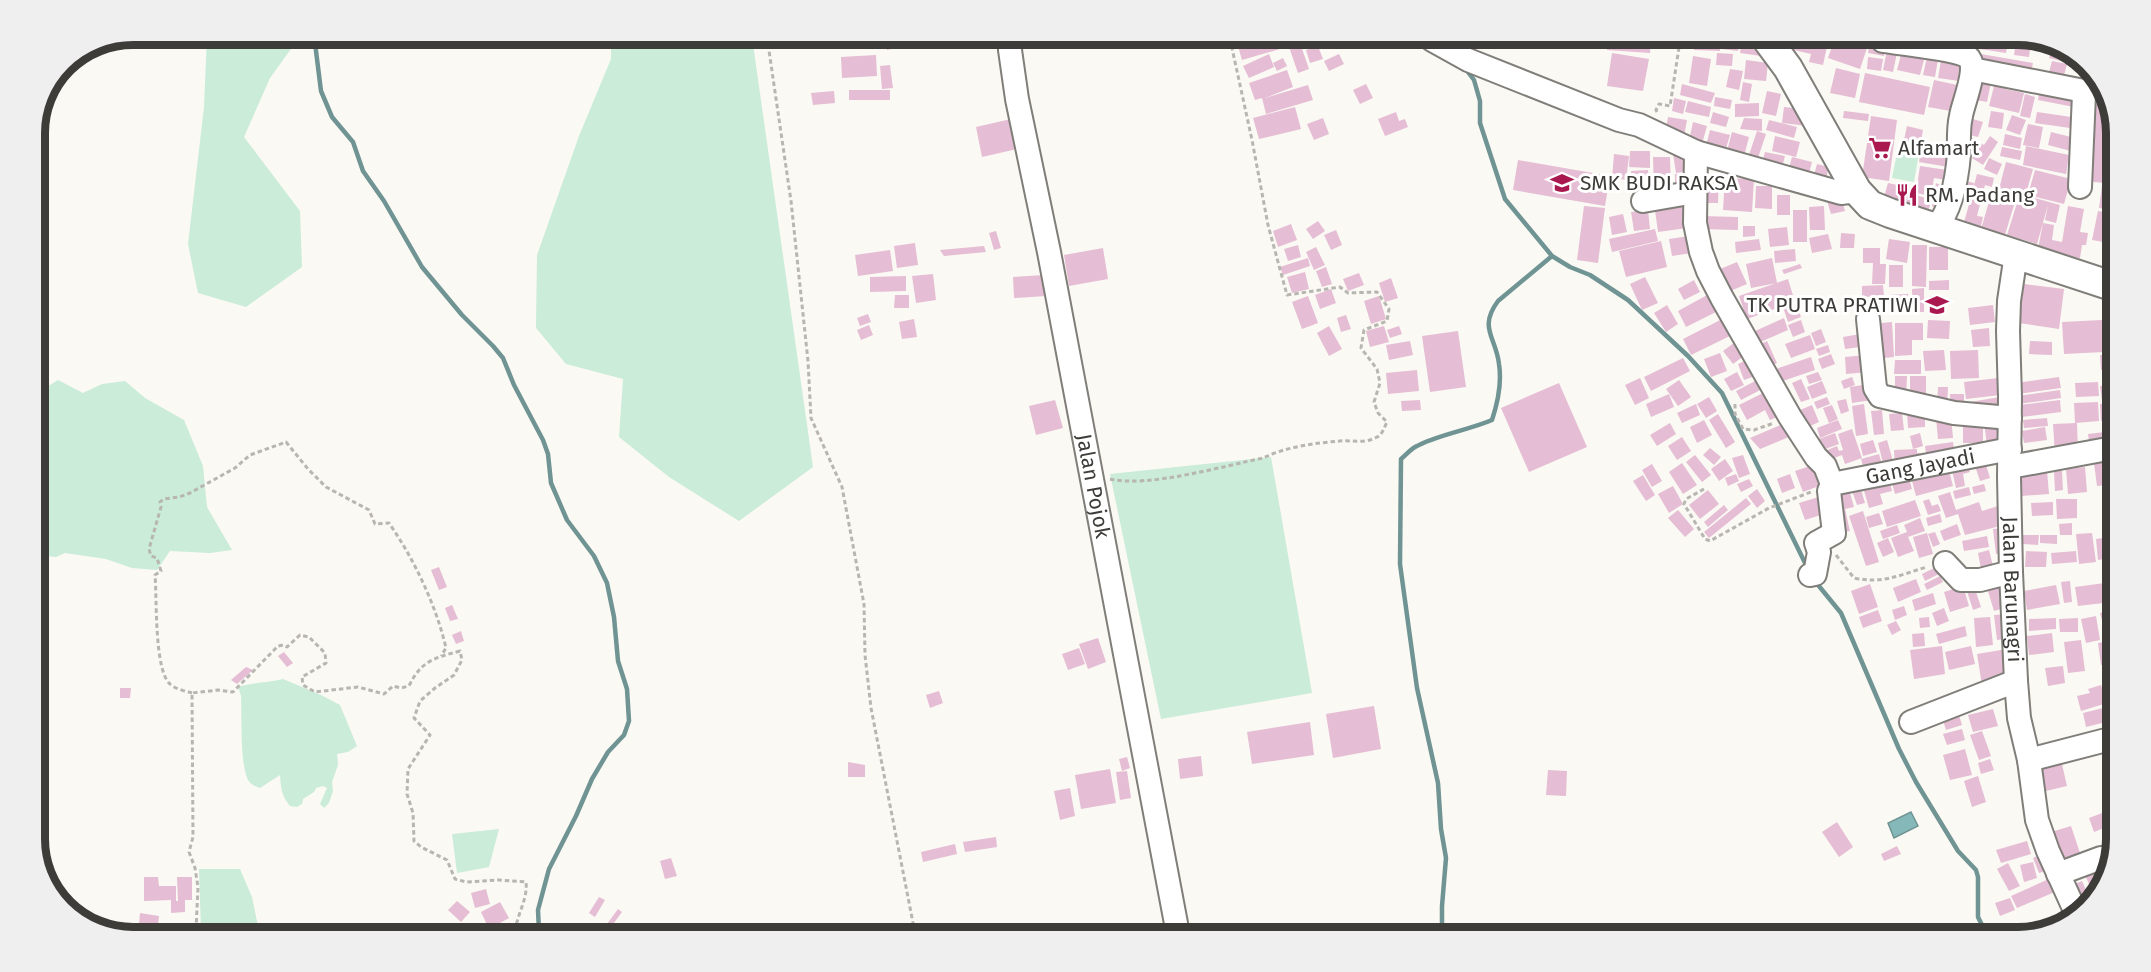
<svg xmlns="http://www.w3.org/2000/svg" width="2151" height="972" font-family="'Fira Sans',sans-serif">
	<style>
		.green { fill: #caecd9 }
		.water { fill: #85b9b9; stroke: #6f9493; stroke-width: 1.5 }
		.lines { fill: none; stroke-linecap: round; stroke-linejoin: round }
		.stream { stroke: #6f9493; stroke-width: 4.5 }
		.building { fill: #e5bdd4 }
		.minor-casing { stroke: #807e79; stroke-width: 26 }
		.major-casing { stroke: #807e79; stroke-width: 32 }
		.path { stroke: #b8b6b1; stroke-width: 3; stroke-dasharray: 4.5 3; stroke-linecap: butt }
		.minor { stroke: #fff; stroke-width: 22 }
		.major { stroke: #fff; stroke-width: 28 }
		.labels { text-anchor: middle; stroke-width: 6; stroke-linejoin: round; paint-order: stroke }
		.poi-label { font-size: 21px; fill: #3d3c39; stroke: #fff; text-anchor: start }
		.street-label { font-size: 21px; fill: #3d3c39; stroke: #fff }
		.rim { fill: none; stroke: #3d3c39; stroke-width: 8 }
	</style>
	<rect width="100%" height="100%" fill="#fbf9f3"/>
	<path class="green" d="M207,35H301L270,78L244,137L300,211L302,267L246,307L198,293L188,244L204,107Z
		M611,36L752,37L813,467L739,521L669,477L619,437L623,379L566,364L536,328L537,255L579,136L611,59Z
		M1898,148L1919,153L1914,182L1892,178Z
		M58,380L83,393L102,384L125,381L145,398L184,420L203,466L207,507L232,550L210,553L170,551L157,570L132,568L106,559L65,553L56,557L35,555V420L46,398L45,388Z
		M1271,457L1312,693L1161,719L1110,474Z
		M283,679L321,695L340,705L357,746L348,752L337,754L338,765L332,782L333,791L329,803L324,808L320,804L327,788L323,786L316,788L314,792L303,799L302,804L297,807L290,806C281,795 281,788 280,775L260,788C255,786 251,785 248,780C240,764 242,716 241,696L238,687C254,682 268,683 283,679Z
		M499,829L489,867L457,873L452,834Z
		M199,869H240L252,897L259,931L201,930Z"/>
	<path class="water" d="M1911,812L1918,826L1894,838L1888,823Z"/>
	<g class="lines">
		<path class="stream" d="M314,35L321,91L332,117L353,142L363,171L384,201L422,267L462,315L493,346L503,358L514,385L543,440L548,454L551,483L567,520L594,556L607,583L614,617L618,661L627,689L629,721L624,735L608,752L592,779L576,816L549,869L538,910L539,932
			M1465,68L1474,80L1480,101V123L1505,199L1552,256L1570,267L1590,275L1628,300L1688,356L1722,393L1807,567
			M1814,580L1841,613L1899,749L1916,782L1958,851L1976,870L1978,877V917L1988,937
			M1442,935V906L1446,858L1441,829L1438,783L1417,688L1400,564L1401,459C1406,455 1410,450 1415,447C1436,435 1469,430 1492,420C1498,402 1502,383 1499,364C1496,337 1478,328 1498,301L1552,256"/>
	</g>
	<path class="building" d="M887,37L916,38L917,43L887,50L885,38Z
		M922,38H938L939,43L923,45Z
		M941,38H961V43L942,45Z
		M1236,39H1277L1280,49L1242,60Z
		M1299,40L1309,69L1298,73L1288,44Z
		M1608,40L1651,41L1650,53L1607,50Z
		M1695,41H1720V51L1694,50Z
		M1723,41H1740L1738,51L1722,49Z
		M1742,41H1750L1761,56L1740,53Z
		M1784,41L1828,42L1823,65L1809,62L1811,54L1785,48Z
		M1834,41H1845L1867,48L1860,69L1828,58Z
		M1870,42L1886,46L1884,56L1868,53Z
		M1974,42H2008L2006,53L1973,48Z
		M2016,42H2031L2029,57L2014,55Z
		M1888,45L1898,48L1893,72L1883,70Z
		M1318,46L1323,59L1310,63L1306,50Z
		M2052,49L2069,53L2078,60L2077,65L2049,58Z
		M1902,51L1925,56L1920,75L1897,70Z
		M1928,52L1939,54L1935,77L1923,75Z
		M1612,53L1649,59L1643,91L1607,86Z
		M1717,53L1733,54L1732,66L1716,65Z
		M1975,53L2033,63L2030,77L1972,67Z
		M1269,54L1274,67L1249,78L1243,66Z
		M1339,54L1344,64L1329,71L1324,61Z
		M876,55L877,76L842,78L841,57Z
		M1693,56L1711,59L1707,86L1689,83Z
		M1868,57L1883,59L1881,71L1867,69Z
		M1283,58L1287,66L1277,71L1273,63Z
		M1746,60L1768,63L1766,81L1744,79Z
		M1941,60L1968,63L1966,82L1938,78Z
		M2052,61L2067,64L2062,83L2047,80Z
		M890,65L893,88L882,89L880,66Z
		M1836,68L1860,74L1855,98L1830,93Z
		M1730,69L1743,71L1739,90L1726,87Z
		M1287,70L1293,87L1265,98L1308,85L1313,100L1266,114L1262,98L1255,100L1249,83Z
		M2090,70L2100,78L2116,127V184L2082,181Z
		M1865,73L1930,87L1924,115L1859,102Z
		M1976,79L1991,82L1987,102L1971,99Z
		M1934,80L1962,86L1956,112L1928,107Z
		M1743,82L1752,84L1749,102L1740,100Z
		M1995,82L2007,84L2005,89L2024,93L2019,113L1989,106Z
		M1366,84L1373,98L1360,104L1353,90Z
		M1682,84L1715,93L1711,103L1680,95Z
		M2040,89L2081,98L2079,108L2038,100Z
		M849,90H890V100H849Z
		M834,91L835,103L813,105L811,93Z
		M1767,91L1781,94L1776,116L1762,113Z
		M2025,94L2035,97L2030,118L2020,116Z
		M1715,97L1732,100L1730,109L1714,106Z
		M1674,98L1686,101L1683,114L1672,111Z
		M1688,101L1711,107L1709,117L1685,112Z
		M1759,103V116L1735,117V104Z
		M1295,107L1301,129L1259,139L1253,118Z
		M1784,107L1803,109L1808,126L1782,123Z
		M1844,111L1869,114L1868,121L1843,118Z
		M1991,111L2004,113L2002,129L1988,127Z
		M1396,112L1399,121L1405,119L1408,127L1385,136L1378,119Z
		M1713,112L1729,117L1726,127L1710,123Z
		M2037,112L2078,118L2077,129L2035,123Z
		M2012,115L2026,120L2020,135L2006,130Z
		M1871,116L1897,120L1889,181L1862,177Z
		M1668,117L1687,120L1684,136L1665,134Z
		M1966,117L1983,122L1978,137L1961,133Z
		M1323,118L1329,134L1314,140L1307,124Z
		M1744,118L1762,119V131L1740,129Z
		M1011,119L1017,149L982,157L976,127Z
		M1769,120L1797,127L1794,138L1766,130Z
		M1693,122L1707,126L1702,144L1689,141Z
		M2028,124L2043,127L2039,148L2023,145Z
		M1907,126L1923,130L1919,153L1902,149Z
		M1710,130L1730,135L1724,155L1705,150Z
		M1757,131L1766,134L1756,164L1747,161Z
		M1732,132L1749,137L1743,160L1726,155Z
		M2051,132L2075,138L2071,151L2048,145Z
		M2005,134L2022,138L2020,149L2003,145Z
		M1775,136L1800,142L1796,157L1772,151Z
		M1969,136L1984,145L1990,136L1998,142L1983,165L1972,158L1975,153L1964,145Z
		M2026,146L2069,155L2066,174L2023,165Z
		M2002,147L2022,151L2020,160L2000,156Z
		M1921,149L1956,155L1954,168L1919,162Z
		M1630,151H1650V168L1629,167Z
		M1689,152L1691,171L1676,173L1673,154Z
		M1765,152L1785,156L1781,171L1761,166Z
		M1614,154L1629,156L1626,180L1612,178Z
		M1653,157H1670L1671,191H1654Z
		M1792,157L1812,162L1807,181L1787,176Z
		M1989,158L2002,164L1997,175L1984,169Z
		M1518,160L1610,176L1605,206L1513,190Z
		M2006,162L2033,169L2023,204L1997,197Z
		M1817,164L1829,167L1825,182L1813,179Z
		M1920,166L1954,171L1952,181L1934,178L1931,196L1916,193Z
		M1648,170L1649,179L1632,181L1631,171Z
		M2035,170L2071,179L2064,204L2028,195Z
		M1691,173L1692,190L1675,191V174Z
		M1977,174L1994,178L1992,187L1985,185L1977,216L1983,217L1980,230L1963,226L1971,197L1954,193L1958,179L1974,183L1973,189Z
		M1725,178L1754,179L1752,212L1723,210Z
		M1707,179L1719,180L1718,203H1706Z
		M1888,183L1902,186L1898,200L1884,197Z
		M1936,183L1944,187L1939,210L1932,206Z
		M1756,186H1772V209L1755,208Z
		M1903,186L1915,189L1911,205L1899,202Z
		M2102,186L2116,187L2115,210L2099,208Z
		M1777,195H1790V215H1777Z
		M1916,195L1932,200L1928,211L1913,206Z
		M2028,196L2060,205L2056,223L2045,220L2048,205L2037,244L2007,235L2017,203L2026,206Z
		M1841,197L1845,211L1831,214L1827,201Z
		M1990,198L2014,205L2005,235L2000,233L1998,239L1980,233Z
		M1584,206L1605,208L1598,263L1577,260Z
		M1684,206L1687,228L1658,232L1655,210Z
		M1824,206L1825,230H1810L1809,207Z
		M2068,206L2084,209L2080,232L2088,233L2086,245H2082L2080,258L2037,254L2043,223L2054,225L2052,240L2062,242Z
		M1648,210L1650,229L1634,231L1631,212Z
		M1793,210H1807V242H1793Z
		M2098,211L2115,214V244L2092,240Z
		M1623,214L1627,232L1612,235L1609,217Z
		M1700,216L1738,217V230L1700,229Z
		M1318,221L1325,231L1313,239L1306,229Z
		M1291,224L1297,240L1278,247L1273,231Z
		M1743,226H1755V236L1743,237Z
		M1787,227L1789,245L1770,247L1768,229Z
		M1655,229L1658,241L1612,252L1609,239Z
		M1336,230L1342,245L1331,250L1324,235Z
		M996,231L1001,248L994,250L989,233Z
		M1841,233L1855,234L1854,248H1840Z
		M1828,234L1832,249L1812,253L1809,238Z
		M1689,236L1692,253L1672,256L1669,239Z
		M1759,239L1761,250L1736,253L1735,242Z
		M1889,239L1910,242L1907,263L1886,259Z
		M1661,241L1667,267L1626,277L1619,251Z
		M915,243L918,265L897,268L894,246Z
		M1298,245L1301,257L1288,261L1284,249Z
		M1912,245H1927L1926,287L1912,286Z
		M984,246L986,252L944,256L940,250Z
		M1316,247L1325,265L1314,270L1306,252Z
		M1929,247H1948V270H1929Z
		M1103,248L1108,279L1069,286L1064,255Z
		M1863,248H1880V264H1886L1885,284H1872L1873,263H1863Z
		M1795,249L1796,261L1775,263L1774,251Z
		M890,250L893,271L858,276L855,255Z
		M1308,258L1310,266L1283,275L1280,267Z
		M1772,258L1777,283L1751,288L1746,264Z
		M1737,262L1747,284L1728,292L1718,270Z
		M1800,264L1802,268L1784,274L1782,270Z
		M1889,265H1903V287H1889Z
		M1326,267L1332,284L1322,287L1316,271Z
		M1305,272L1309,289L1292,293L1287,277Z
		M1359,273L1364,285L1348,291L1343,279Z
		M933,274L936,300L916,303L912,276Z
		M1045,275L1046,296L1014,298L1013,277Z
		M906,276V291L870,292V277Z
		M1645,277L1658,303L1642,310L1630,284Z
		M1391,278L1398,298L1385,302L1379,283Z
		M1788,279L1795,302L1747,319L1739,296Z
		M1694,280L1700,292L1684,300L1678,289Z
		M1949,280V290H1929V281Z
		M2024,284L2064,289L2059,329L2019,323Z
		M1883,285L1884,296L1862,297V286Z
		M1924,288V312H1913L1912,289Z
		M1331,289L1336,303L1320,309L1315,295Z
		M1709,294L1718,311L1686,327L1678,311Z
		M1908,294L1909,309L1890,310L1889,295Z
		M895,295H909V308H894Z
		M1308,296L1318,323L1302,329L1292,302Z
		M1379,296L1386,319L1371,324L1364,301Z
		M1930,296H1943V313H1931Z
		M1880,297L1883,310L1868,313L1865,300Z
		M1796,303L1801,317L1788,322L1783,307Z
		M1667,305L1678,324L1666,332L1654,313Z
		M1993,305L1995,322L1970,325L1968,308Z
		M868,314L871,322L860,326L857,318Z
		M1346,315L1351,329L1341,332L1337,318Z
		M1726,317L1734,334L1691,355L1683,339Z
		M1784,318L1788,330L1758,343L1753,332Z
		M914,319L917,337L902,339L899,322Z
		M1801,320L1805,332L1793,337L1788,325Z
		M1928,320L1950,321L1949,339L1927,338Z
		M2102,320L2104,352L2064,354L2062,322Z
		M1892,322L1894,357L1874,359L1871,324Z
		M1895,323H1923V340H1912V355L1895,356Z
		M869,325L873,335L861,340L857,330Z
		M1329,326L1342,349L1329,356L1317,333Z
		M1384,326L1389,342L1370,347L1366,331Z
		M1399,326L1402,334L1390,338L1387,330Z
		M1989,328L1990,346L1973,347L1971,330Z
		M1821,329L1826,342L1816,346L1811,333Z
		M1458,331L1466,387L1430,392L1422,336Z
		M1866,333L1868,346L1845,349L1843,337Z
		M1810,335L1815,349L1791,358L1785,344Z
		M1738,340L1748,353L1733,364L1723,351Z
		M1410,341L1413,355L1389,360L1386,345Z
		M1767,341L1777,363L1764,369L1754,347Z
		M2030,341L2052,342V355L2029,354Z
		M1828,345L1830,352L1819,356L1816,349Z
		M1944,350L1946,370L1925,371L1923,351Z
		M1978,350L1979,378L1951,379L1950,351Z
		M1720,353L1727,371L1711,377L1704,359Z
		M1831,354L1835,364L1822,369L1818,359Z
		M1866,355L1868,372L1846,374L1845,357Z
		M2100,355H2112V369L2101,370Z
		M1811,357L1815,370L1780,382L1776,369Z
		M1683,358L1690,371L1651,391L1644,377Z
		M1751,358L1758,375L1744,380L1738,364Z
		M1895,360H1921V374H1894Z
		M1417,370L1419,391L1388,394L1386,373Z
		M1737,372L1744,385L1731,391L1724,379Z
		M1818,372L1822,380L1809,384L1806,376Z
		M1895,376H1907L1906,397H1895Z
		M1910,376H1926V403H1910Z
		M1852,377L1855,385L1844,389L1841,381Z
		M2059,377L2061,388L2018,394L2016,383Z
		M1640,378L1649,398L1635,405L1625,385Z
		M1761,378L1766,387L1741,400L1736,391Z
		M1998,378L2000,395L1966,399L1964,382Z
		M1801,379L1810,399L1801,402L1792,383Z
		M1679,380L1691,397L1678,406L1666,389Z
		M1822,381L1827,393L1812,399L1807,387Z
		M2098,382L2099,396L2076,397L2075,383Z
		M1559,383L1587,447L1529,472L1501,408Z
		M1870,384L1872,400L1852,403L1850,387Z
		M2114,385V400L2102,401L2100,386Z
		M1938,387H1948L1947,406H1937Z
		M2060,390L2061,398L2019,404L2017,396Z
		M1767,391L1784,414L1770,420L1765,410L1747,420L1739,405Z
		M1669,394L1674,407L1651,417L1646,404Z
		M1950,394H1964V409H1951Z
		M1709,397L1717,411L1706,418L1697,404Z
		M1827,397L1830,404L1817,409L1814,402Z
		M2000,397L2002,410L1972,415L1970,402Z
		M1846,399L1849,411L1841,414L1837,401Z
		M1055,400L1063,428L1036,435L1029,406Z
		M1420,400L1421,410L1402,411L1401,401Z
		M2060,400L2061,412L2021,417L2020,405Z
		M2098,402L2099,421L2075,423L2074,403Z
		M2114,403L2113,419L2101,421L2100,404Z
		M1696,404L1700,415L1682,423L1677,413Z
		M1864,404L1868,434L1856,436L1852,406Z
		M1812,405L1819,422L1801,430L1793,413Z
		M1832,405L1838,419L1829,423L1823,408Z
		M1882,410L1884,434L1874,435L1871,411Z
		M1925,411V427L1908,428L1907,412Z
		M1902,413L1904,430L1891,431L1889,414Z
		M1718,414L1735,442L1726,448L1709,420Z
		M1951,417L1953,438L1938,439L1936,418Z
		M2047,418L2048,426L2024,428L2023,420Z
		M1704,420L1712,435L1697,443L1690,427Z
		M1838,420L1842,429L1820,438L1817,428Z
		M1790,421L1796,434L1760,449L1750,438Z
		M2003,421L2005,443L1987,445L1984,423Z
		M1670,423L1676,434L1657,446L1650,435Z
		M2077,423L2078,452L2055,454L2053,424Z
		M1963,424H1983V443H1963Z
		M2045,427L2047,440L2024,443L2022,431Z
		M1852,429L1862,458L1845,464L1842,455L1823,462L1820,453L1837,446L1839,451L1843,450L1838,434Z
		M2113,431V446L2090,449L2088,434Z
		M1835,433L1839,444L1820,451L1816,440Z
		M1920,433L1923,446L1913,449L1910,436Z
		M1682,437L1691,451L1677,460L1668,446Z
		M1873,440L1877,452L1863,456L1860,444Z
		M1887,440L1895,468L1885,471L1878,443Z
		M1953,442L1955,456L1927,460L1925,446Z
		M1710,448L1721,457L1714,465L1703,455Z
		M1917,449V453H1924L1925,460L1895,468L1894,450Z
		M1879,454L1884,471L1866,476L1861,459Z
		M1695,455L1711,475L1702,482L1686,462Z
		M1743,455L1750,474L1739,478L1732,458Z
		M1725,459L1733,471L1719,481L1711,469Z
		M2113,460V497L2107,498L2105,485L2097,486L2094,463Z
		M1967,462L1970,472L1963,474L1965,486L1956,488L1951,466Z
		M1682,463L1697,485L1683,494L1669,472Z
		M1819,463L1827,483L1803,492L1795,471Z
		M1652,464L1662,481L1652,487L1642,470Z
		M1986,465L1990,478L1980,481L1975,466Z
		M1948,467L1953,486L1916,496L1911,477Z
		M2085,467L2087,492L2068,494L2066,469Z
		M2047,471L2049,494L2021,496L2020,476L2029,475V472Z
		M2054,471H2062L2063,490L2055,491Z
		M1907,472L1912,489L1895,494L1890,476Z
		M1736,474L1739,481L1728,486L1725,478Z
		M1790,474L1795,488L1782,493L1777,479Z
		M1643,475L1655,495L1646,501L1633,481Z
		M1888,477L1892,491L1880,494L1883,504L1869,508L1862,484Z
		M1749,479L1753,486L1741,492L1737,484Z
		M1984,484L1986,491L1974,494L1972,487Z
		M1673,486L1683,504L1669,513L1658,494Z
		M1848,486L1854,507L1845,509L1850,531L1837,533L1835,490Z
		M1860,486L1865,503L1857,505L1851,488Z
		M1969,487L1971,495L1955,499L1953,491Z
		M1757,489L1765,501L1757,508L1748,496Z
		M1708,490L1719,504L1700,519L1689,505Z
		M1950,492L1956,510L1979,502L1982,511L1998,506L2004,525L1965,535L1958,514L1946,518L1938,496Z
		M1825,495L1830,512L1805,520L1799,503Z
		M1746,498L1751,504L1709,538L1704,532Z
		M1929,499L1932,506L1938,504L1941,511L1928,515L1923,501Z
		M2056,499H2077V518L2057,519Z
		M1915,500L1921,516L1887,527L1882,511Z
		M2053,502V515L2032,516L2031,503Z
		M1724,505L1728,510L1708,527L1704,522Z
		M1678,510L1694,529L1685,537L1668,518Z
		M1863,511L1879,562L1866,566L1849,516Z
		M1879,513L1883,524L1869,528L1866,517Z
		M1940,514L1942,522L1928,526L1926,518Z
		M1920,518L1925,531L1908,537L1914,551L1898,557L1891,538L1907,532L1904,525Z
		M2072,523V535H2060L2059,524Z
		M1957,524L1961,535L1944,541L1940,531Z
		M1897,525L1900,533L1883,539L1880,531Z
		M2003,528L2006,553L1996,554L1993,529Z
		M1935,532L1940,544L1933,547L1928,534Z
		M1927,533L1933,554L1919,558L1913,537Z
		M2092,533L2096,562L2079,564L2076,534Z
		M2023,535H2039L2038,545L2023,544Z
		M2040,535H2057V544L2040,543Z
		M1987,536L1989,547L1964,551L1962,541Z
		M2110,537L2112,558L2098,560L2096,539Z
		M1888,538L1894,552L1883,557L1877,543Z
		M1989,550L1993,566L1981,569L1978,553Z
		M2026,551L2047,552L2046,567H2025Z
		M2076,551L2077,562L2052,564L2051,553Z
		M439,567L447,587L439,590L431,570Z
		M1936,567L1939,574L1925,581L1922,574Z
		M1940,576L1943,582L1927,590L1924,584Z
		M1916,579L1921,592L1898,602L1893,588Z
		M2070,581L2072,602L2064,603L2061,582Z
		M2112,582V602L2078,606L2075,587Z
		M1973,583L1981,607L1973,610L1965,585Z
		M1870,584L1878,607L1859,614L1851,591Z
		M2002,584L2008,607L1994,611L1987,588Z
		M2056,585L2060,604L2027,610L2024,591Z
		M1963,586L1969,606L1950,612L1944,592Z
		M1933,593L1936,604L1915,611L1912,600Z
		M452,605L458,619L450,621L445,608Z
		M1904,606L1907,615L1895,620L1892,610Z
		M1944,608L1949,621L1937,626L1932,613Z
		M1878,610L1882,621L1863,628L1859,617Z
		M2112,610L2111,635L2107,637L2100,613Z
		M2008,614L2010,638L1997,640L1994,615Z
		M2096,616L2100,640L2086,643L2081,619Z
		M1929,617L1930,627L1920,628L1919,618Z
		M1990,617L1993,645L1976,647L1974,618Z
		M2056,618V629L2029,631V619Z
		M2078,618V632H2060L2059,619Z
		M1896,621L1901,630L1892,635L1887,625Z
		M1965,626L1967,636L1939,644L1936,634Z
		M461,631L464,641L456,644L452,635Z
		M1924,633L1925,646L1913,647L1912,634Z
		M2052,633L2054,652L2029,655L2027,636Z
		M1098,638L1106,662L1088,669L1079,644Z
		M2081,640L2085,671L2068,673L2064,642Z
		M2111,641V663L2101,665L2098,643Z
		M1942,646L1945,674L1914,679L1910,650Z
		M1971,646L1975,664L1949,670L1945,652Z
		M1079,648L1085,664L1068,670L1062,654Z
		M2007,649L2012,681L1982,685L1977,654Z
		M284,652L293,663L287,667L278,656Z
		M2063,666L2065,683L2048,686L2045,668Z
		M246,667L253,670L237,684L231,680Z
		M2101,685L2107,703L2081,711L2077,696L2090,693L2088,689Z
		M120,688H131L130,698H120Z
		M939,691L943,703L930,708L926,695Z
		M1374,706L1381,749L1333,758L1326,714Z
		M2107,707L2110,721L2086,727L2083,713Z
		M1957,709L1962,725L1946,730L1941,714Z
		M1993,709L1998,726L1973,732L1968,715Z
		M1310,722L1314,755L1252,764L1247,732Z
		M1962,729L1965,740L1947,745L1943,734Z
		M1982,731L1991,756L1979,760L1970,735Z
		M1965,749L1972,775L1950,780L1943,755Z
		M1201,756L1203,776L1180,779L1178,759Z
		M1127,757L1130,768L1122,771L1119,759Z
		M1990,759L1994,770L1981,774L1978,763Z
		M848,762L865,765V777H848Z
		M2062,764L2067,786L2046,791L2041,769Z
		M1110,769L1116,803L1081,809L1075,775Z
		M1548,770L1567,771L1566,796L1546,795Z
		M1127,771L1131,798L1120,800L1116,772Z
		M1978,776L1986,802L1972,807L1964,781Z
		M1070,788L1075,816L1060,820L1054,791Z
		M2110,810L2109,826L2094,832L2089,818Z
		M1837,822L1853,847L1839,857L1822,832Z
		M2071,826L2082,859L2060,866L2048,833Z
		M996,837L997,847L965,852L963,842Z
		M2027,841L2031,854L2001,863L1996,850Z
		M955,844L957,854L923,862L921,852Z
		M1897,846L1901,854L1884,861L1881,854Z
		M2042,854L2048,870L2039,873L2033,858Z
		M671,858L677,876L665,879L660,861Z
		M2100,860L2107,877L2089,884L2082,868Z
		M2033,862L2037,878L2024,882L2020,865Z
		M2008,863L2020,886L2009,891L1997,869Z
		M144,877H158L159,886H176V901H178L177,877H192V900H185V912L171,913V900L144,901Z
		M2051,878L2057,891L2017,908L2011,896Z
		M2082,881L2087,892L2077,896L2072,885Z
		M486,889L490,904L475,908L471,893Z
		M599,897L605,900L595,917L589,913Z
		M2010,898L2015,910L2000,916L1995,903Z
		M457,901L470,912L461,922L448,910Z
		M500,902L509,918L489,929L481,912Z
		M618,909L622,912L611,927L607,924Z
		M140,913L159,916L158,926L139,924Z
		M162,923L192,924L191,930H161Z"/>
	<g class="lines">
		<g class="minor-casing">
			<g id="minor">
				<path id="s1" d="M1011,38L1010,50L1017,99L1049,252L1178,934"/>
				<path d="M1432,40L1468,60L1619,120L1639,125L1696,152L1841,193L1857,191"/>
				<path d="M1883,41C1896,43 1964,50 1969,58C1978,70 1963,103 1961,116C1958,128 1959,141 1959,154C1957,179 1952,208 1936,228"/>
				<path d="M1972,69L2079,90L2084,94L2080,187"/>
				<path d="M1696,152L1695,223L1701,252L1708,271L1722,298L1790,417L1816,457L1825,466L1832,484L1829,491L1834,533L1816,543L1819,552L1815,574L1810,575"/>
				<path d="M1643,201L1695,192"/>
				<path id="s2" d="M2016,254L2009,301L2008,331L2010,397L2009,477L2011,572L2016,681L2019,718L2029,760L2037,820L2048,851L2077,915"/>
				<path d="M1868,319L1875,388L1880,396L1954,413L2010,418"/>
				<path d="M2010,467L2113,448"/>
				<path id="s3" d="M1832,484L2010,449"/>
				<path d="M1945,563L1961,580H1980L2011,572"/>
				<path d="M1911,722L2016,681"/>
				<path d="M2029,760L2110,739"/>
				<path d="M2058,874L2101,858L2107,871L2109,870"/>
			</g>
		</g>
		<g class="major-casing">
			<path id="major" d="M1768,41L1788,68L1857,191L1870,205L1890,213L2115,287"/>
		</g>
		<path class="path" d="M767,37L791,201L808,361L811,418L842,487L864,604L865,655L871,708L915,933
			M1657,112L1656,110L1659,104L1670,106L1680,41
			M1735,404V414L1743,429L1754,430L1774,423
			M1110,479C1147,488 1224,466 1263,458C1285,447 1315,443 1340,441C1352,440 1365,444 1377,437C1382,435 1384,428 1387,422L1378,413L1374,402L1380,383L1377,369L1361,348L1364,330L1387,321L1389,309L1377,292L1348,293L1340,287L1287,295L1268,225L1252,140L1230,39
			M1704,489L1686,499L1684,504L1705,539L1710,541L1769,508L1811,492
			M1836,555L1854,578C1884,584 1899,575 1927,567
			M192,693C185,691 175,689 170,684C154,670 157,597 155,575L161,571L157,558L151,556L149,549L161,507L160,502L164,499L179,497L190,493L235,468L250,455L286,442L308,469L326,487L369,510L375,524L389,523C414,559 436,605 446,648L441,656
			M196,930L198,887L195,868L189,852L193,837L192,693L218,690L233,692L278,646L283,645L287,647L300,635L309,637L325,653L326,663L302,677L303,685L315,692L358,687L384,694L393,686L401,688L409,686C421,661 434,658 460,651L462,660L454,675L435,688L420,701L414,718L430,735L408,769L407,794L413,813L414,841L421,847L447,860L455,879L466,882L499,880L526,882C528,899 517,914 515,932"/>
		<use href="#minor" class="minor"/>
		<use href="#major" class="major"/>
	</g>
	<defs>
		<g id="supermarket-bare" transform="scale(1.8)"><path d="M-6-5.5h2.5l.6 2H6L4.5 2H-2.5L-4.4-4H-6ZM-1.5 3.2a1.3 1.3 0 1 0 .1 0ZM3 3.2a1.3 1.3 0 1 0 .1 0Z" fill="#aa1850" stroke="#fff" stroke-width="2.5" paint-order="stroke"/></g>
		<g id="school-bare" transform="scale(1.8)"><path d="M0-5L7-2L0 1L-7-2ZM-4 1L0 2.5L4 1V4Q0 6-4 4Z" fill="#aa1850" stroke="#fff" stroke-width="2.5" paint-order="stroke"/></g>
		<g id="restaurant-bare" transform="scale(1.8)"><path d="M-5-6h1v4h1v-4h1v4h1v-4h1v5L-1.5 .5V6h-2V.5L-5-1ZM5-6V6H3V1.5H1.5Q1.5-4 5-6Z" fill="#aa1850" stroke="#fff" stroke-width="2.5" paint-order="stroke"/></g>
	</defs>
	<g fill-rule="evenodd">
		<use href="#supermarket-bare" x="1880" y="148"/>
		<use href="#school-bare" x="1562" y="183"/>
		<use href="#restaurant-bare" x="1907" y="195"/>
		<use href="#school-bare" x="1937" y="305"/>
	</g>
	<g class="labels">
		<g class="poi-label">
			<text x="1898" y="155">Alfamart</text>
			<text x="1580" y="190">SMK BUDI RAKSA</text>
			<text x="1925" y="202">RM. Padang</text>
			<text x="1919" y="312" text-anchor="end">TK PUTRA PRATIWI</text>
		</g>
		<g class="street-label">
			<text dy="7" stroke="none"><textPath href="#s3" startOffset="90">Gang Jayadi</textPath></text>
			<text dy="7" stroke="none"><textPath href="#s1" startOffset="456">Jalan Pojok</textPath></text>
			<text dy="7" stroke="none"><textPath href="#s2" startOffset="336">Jalan Barunagri</textPath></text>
		</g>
	</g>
	<path d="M0 0H2151V972H0ZM133 45H2018A88 88 0 0 1 2106 133V839A88 88 0 0 1 2018 927H133A88 88 0 0 1 45 839V133A88 88 0 0 1 133 45Z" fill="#efefef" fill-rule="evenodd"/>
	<path class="rim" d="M133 45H2018A88 88 0 0 1 2106 133V839A88 88 0 0 1 2018 927H133A88 88 0 0 1 45 839V133A88 88 0 0 1 133 45Z"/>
</svg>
